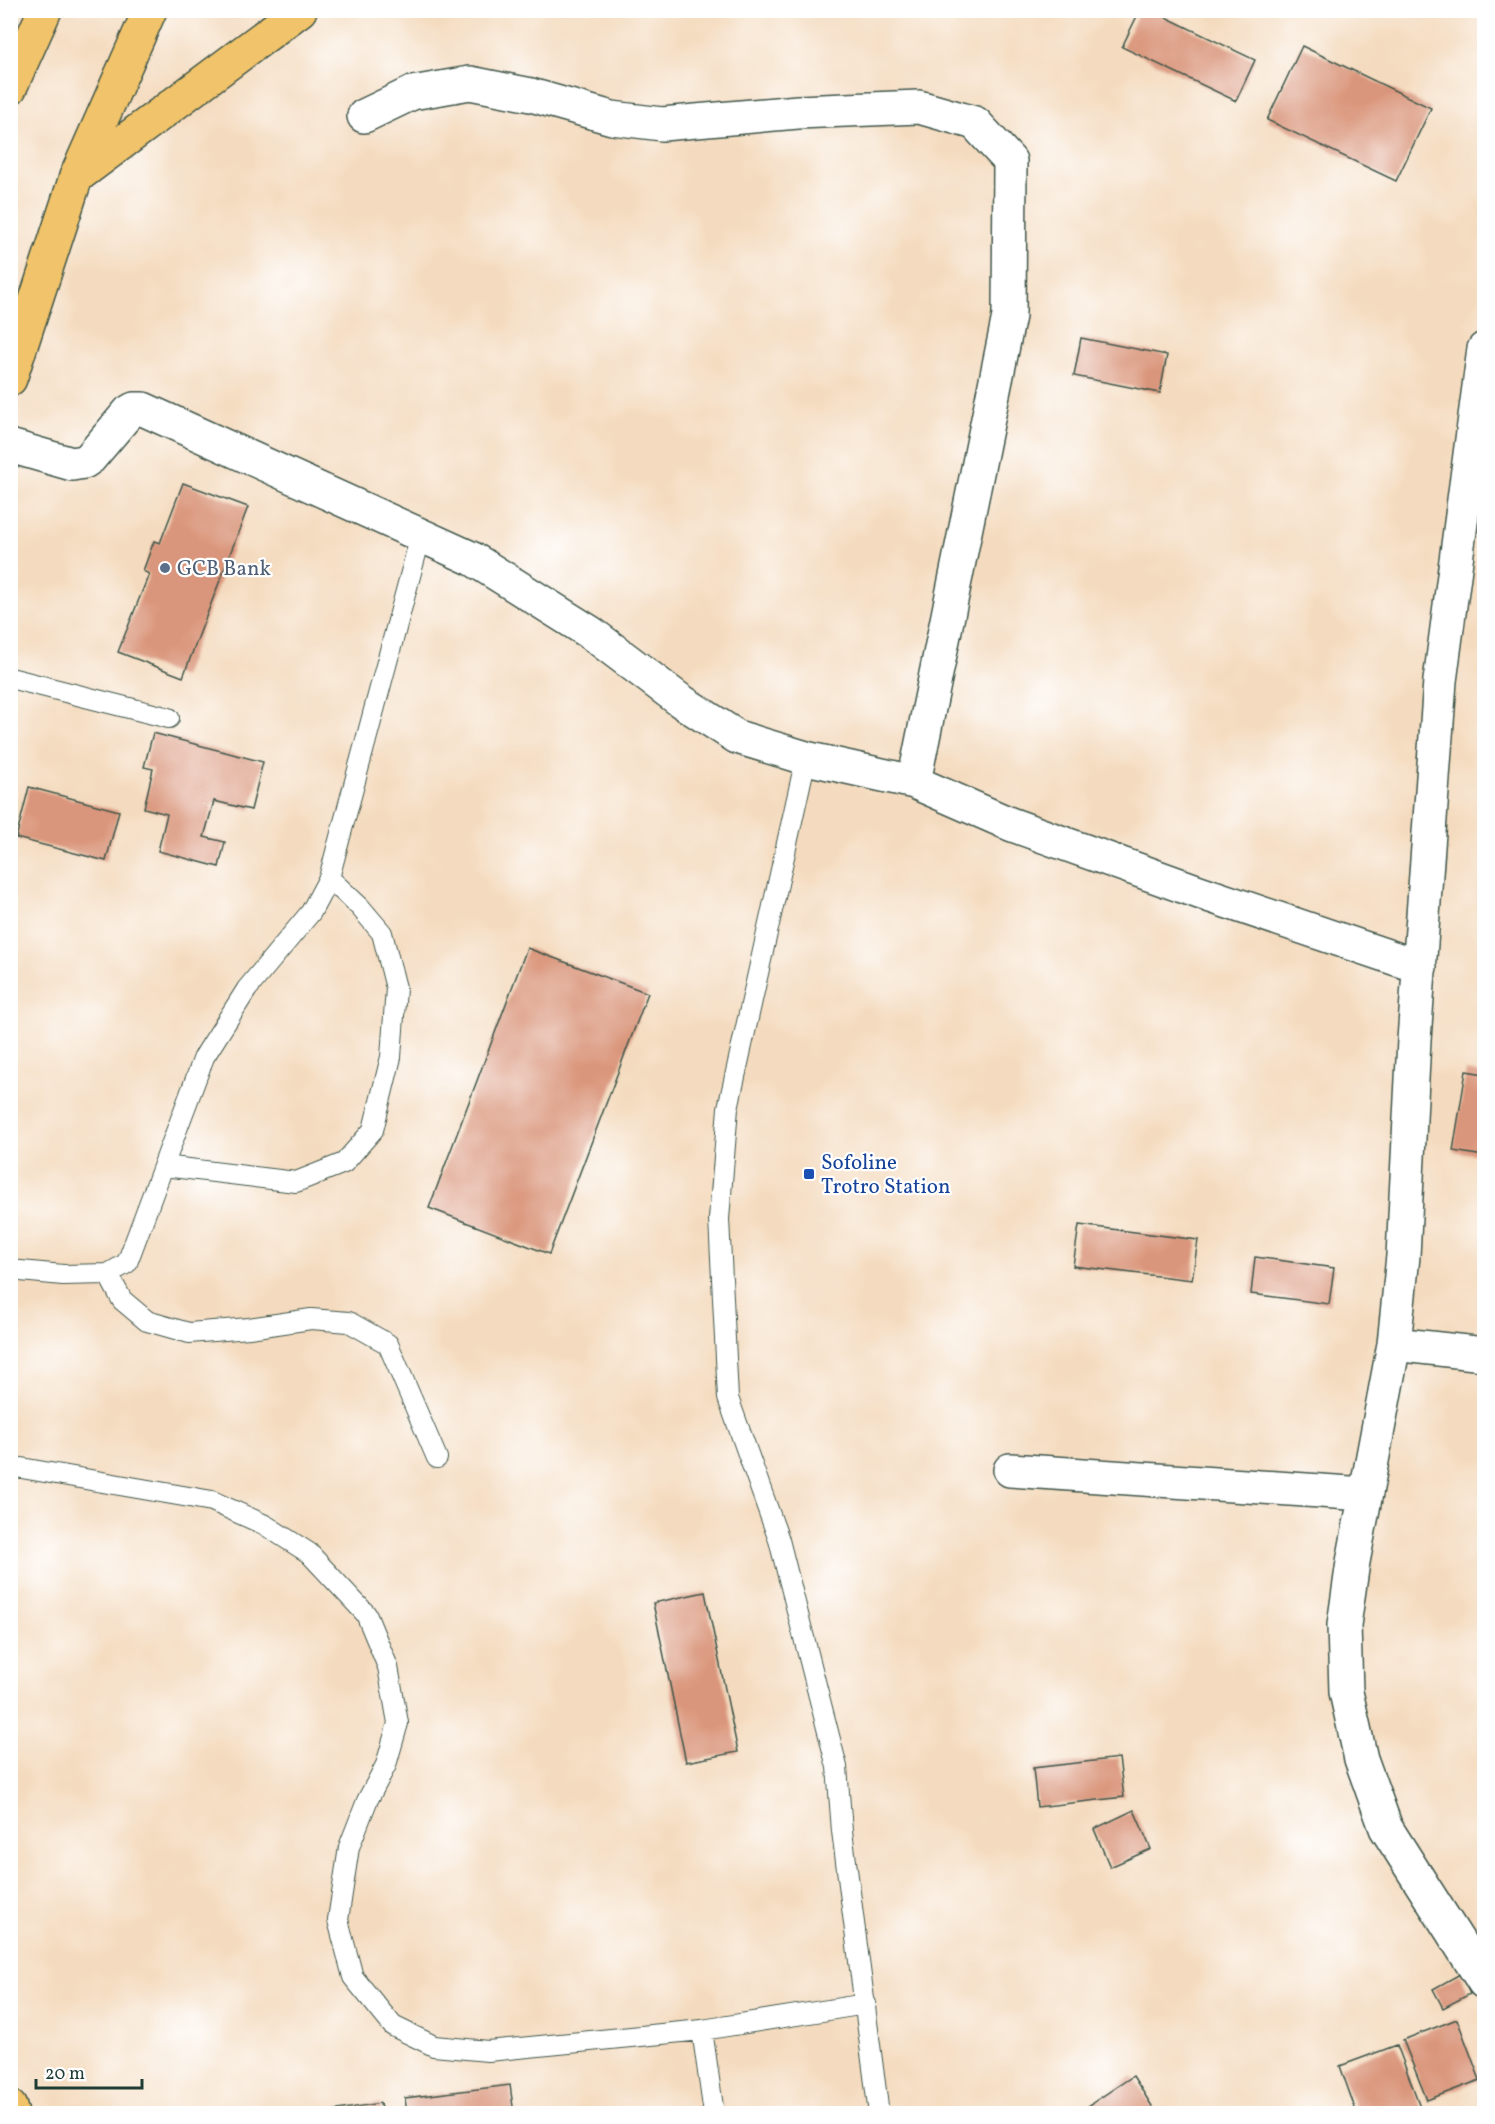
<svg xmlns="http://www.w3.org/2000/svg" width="1495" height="2124" font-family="Vollkorn,serif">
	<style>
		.building { fill: #da967c }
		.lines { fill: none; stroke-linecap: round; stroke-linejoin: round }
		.service-casing { stroke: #3f5549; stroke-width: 22 }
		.minor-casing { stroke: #3f5549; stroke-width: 36 }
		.primary-casing { stroke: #3f5549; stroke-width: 36 }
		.trunk-casing { stroke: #3f5549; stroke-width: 36 }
		.service { stroke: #fff; stroke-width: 20 }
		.minor { stroke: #fff; stroke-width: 33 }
		.primary { stroke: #f1c36a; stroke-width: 33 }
		.trunk { stroke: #f1c36a; stroke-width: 33 }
		.service-dot { fill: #5c6f8a; stroke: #fff; stroke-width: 2 }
		.transit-dot { fill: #1a4fb4; stroke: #fff; stroke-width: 2 }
		.labels { text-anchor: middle; stroke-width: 4.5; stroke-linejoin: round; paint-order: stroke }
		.service-label { font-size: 21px; fill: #4e5e75; stroke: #fff; text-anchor: start }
		.transit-label { font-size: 21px; fill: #164399; stroke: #fff; text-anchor: start }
	</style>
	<rect width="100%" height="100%" fill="#fff"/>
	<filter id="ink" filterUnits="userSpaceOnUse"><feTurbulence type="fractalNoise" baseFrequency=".0167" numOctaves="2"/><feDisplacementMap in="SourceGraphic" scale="12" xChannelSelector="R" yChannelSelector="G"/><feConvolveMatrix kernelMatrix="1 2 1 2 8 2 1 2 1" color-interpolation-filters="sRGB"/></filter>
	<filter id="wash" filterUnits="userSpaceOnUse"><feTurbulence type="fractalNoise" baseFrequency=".008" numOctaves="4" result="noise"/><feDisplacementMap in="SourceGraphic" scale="24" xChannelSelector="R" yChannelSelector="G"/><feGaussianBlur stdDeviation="1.35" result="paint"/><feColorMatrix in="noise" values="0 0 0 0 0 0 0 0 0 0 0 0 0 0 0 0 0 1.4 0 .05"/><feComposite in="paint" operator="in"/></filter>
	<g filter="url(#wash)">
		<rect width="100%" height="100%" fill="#f4dbbf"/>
		<g id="blocks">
			<path class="building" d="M1140,10H1151L1255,60L1236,101L1122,47Z
				M1302,46L1431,108L1396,181L1267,120Z
				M1081,338L1167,355L1160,393L1074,376Z
				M183,483L248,507L183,677L118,652L149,574L143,571L154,541L160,543Z
				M153,733L263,762L251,810L214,801L204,837L225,842L219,867L158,851L167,814L144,808L153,769L144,767Z
				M29,787L119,811L106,861L16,838Z
				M527,948L648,993L549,1254L429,1208Z
				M1466,1071L1484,1074V1156L1453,1151Z
				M1079,1225L1198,1240L1192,1280L1073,1266Z
				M1255,1257L1334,1268L1329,1304L1251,1294Z
				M705,1592L738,1752L686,1762L653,1603Z
				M1119,1758L1124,1797L1037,1807L1033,1768Z
				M1134,1810L1151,1849L1110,1867L1094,1829Z
				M1460,1974L1470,1994L1443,2008L1433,1989Z
				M1457,2019L1480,2080L1427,2100L1403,2040Z
				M1397,2045L1421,2109L1408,2114H1357L1340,2066Z
				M1133,2076L1157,2114H1076Z
				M510,2085L514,2114H407L405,2098Z
				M380,2103L382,2114H326L325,2112Z"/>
		</g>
	</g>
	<g filter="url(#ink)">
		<use href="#blocks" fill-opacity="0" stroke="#3f5549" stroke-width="1.5"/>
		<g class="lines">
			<g class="service-casing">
				<path id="service" d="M10,678L169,718
					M806,758L728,1108L719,1219L728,1398L779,1540L837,1767L842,1831L879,2114
					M164,1166L296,1182L344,1163L373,1130L391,1057L396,988L382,933L360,907L329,878
					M10,1270L63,1275L108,1274L127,1263L204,1057L247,989L311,912L329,878L421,535
					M108,1274L122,1300L147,1321L189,1333L249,1328L311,1319L349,1322L388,1344L437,1458
					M10,1466L212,1501L265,1525L309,1553L366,1614L388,1667L398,1723L386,1765L367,1801L349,1847L338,1920L353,1977L393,2026L434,2046L488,2051L702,2030L866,2004
					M702,2030L714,2114"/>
			</g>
			<g class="minor-casing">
				<path id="minor" d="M364,116L412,93L470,83L531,95L612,118L662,124L798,112L919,107L975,123L1010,161L1009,316L914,782
					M1484,349L1440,681L1414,1040L1403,1256L1394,1344L1353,1562L1344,1625L1346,1692L1361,1759L1386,1828L1484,1982
					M10,446L72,464L84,462L90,458L129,412L134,409H143L473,559L591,633L681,701L737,737L806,758L914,782L1010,824L1199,892L1420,967
					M1394,1344L1484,1354
					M1010,1470L1365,1494"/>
			</g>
			<g class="primary-casing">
				<path id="primary" d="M10,88L45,10
					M10,379L76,177L150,10
					M10,2107L12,2114"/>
			</g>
			<g class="trunk-casing">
				<path id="trunk" d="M76,177L300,10"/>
			</g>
			<use href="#service" class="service"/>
			<use href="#minor" class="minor"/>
			<use href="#primary" class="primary"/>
			<use href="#trunk" class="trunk"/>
		</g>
	</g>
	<circle class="service-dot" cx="165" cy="568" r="6"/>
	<rect class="transit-dot" x="803" y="1168" width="12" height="12" rx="3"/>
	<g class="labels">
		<g class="service-label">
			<text x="177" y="575">GCB Bank</text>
		</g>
		<g class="transit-label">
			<text x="821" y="1169">Sofoline<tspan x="821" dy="24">Trotro Station</tspan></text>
		</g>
	</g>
	<rect width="1495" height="2124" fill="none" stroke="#fff" stroke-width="36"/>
	<path d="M36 2079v9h106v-9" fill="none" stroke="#1f3d34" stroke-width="3"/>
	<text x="45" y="2079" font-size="18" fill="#1f3d34" stroke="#ffffff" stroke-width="4.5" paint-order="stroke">20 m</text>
</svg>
